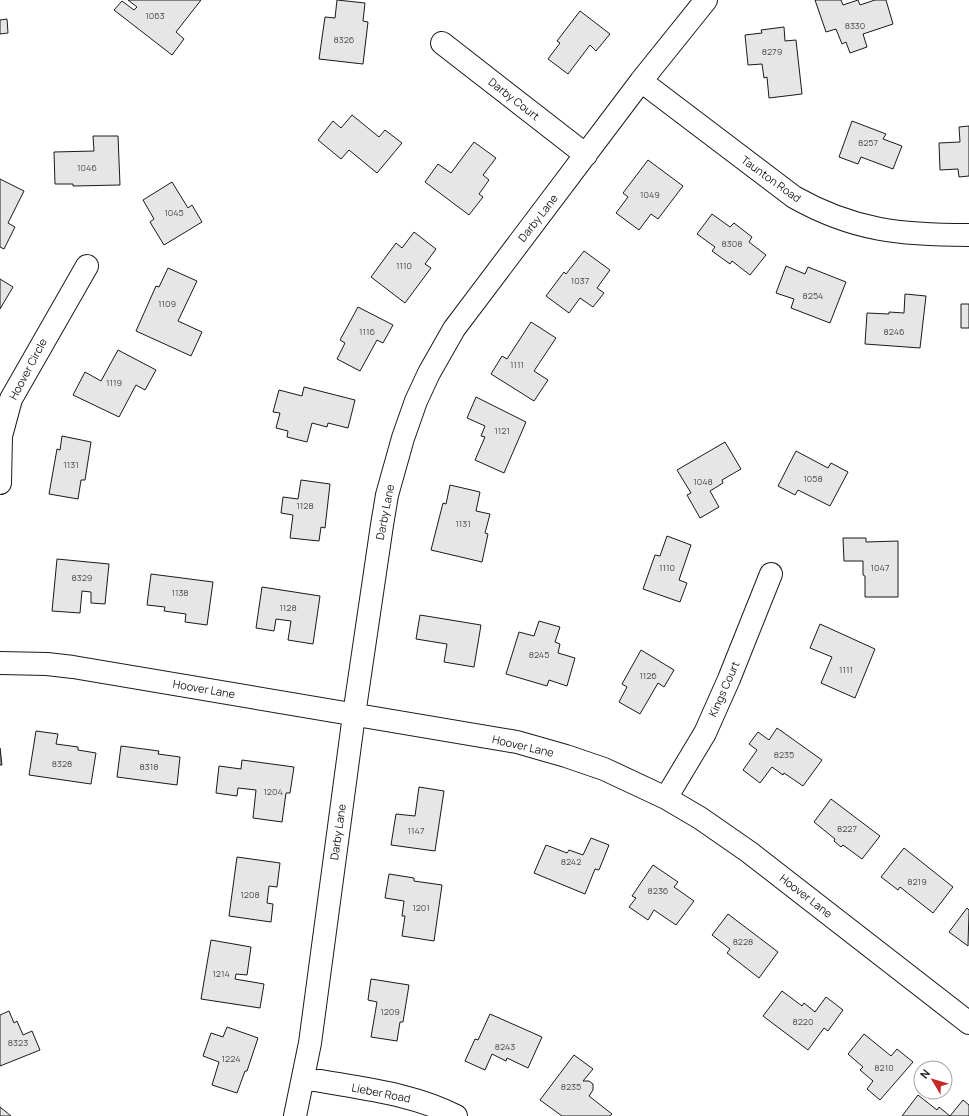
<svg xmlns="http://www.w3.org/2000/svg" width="969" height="1116" font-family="Manrope,sans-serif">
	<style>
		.building { fill: #e6e6e6; stroke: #1a1a1a }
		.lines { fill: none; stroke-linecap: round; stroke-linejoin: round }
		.minor-casing { stroke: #1a1a1a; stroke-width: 24 }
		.minor { stroke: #fff; stroke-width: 22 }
		.labels { text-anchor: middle; stroke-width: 3; stroke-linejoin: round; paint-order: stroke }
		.number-label { font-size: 9px; fill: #4d4d4d }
		.street-label { font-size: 11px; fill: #1a1a1a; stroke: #fff }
	</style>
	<rect width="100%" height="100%" fill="#fff"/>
	<path class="building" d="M128,0H201L176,32L184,39L172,55L114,10L122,1L134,10L137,7Z
		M337,0L365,3L363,21L368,22L363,64L319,59L325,17L335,18Z
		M815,0H841L843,5L858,0L860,5L875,0H886L893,24L863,34L867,47L850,53L846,42L842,44L836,29L826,32Z
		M580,11L610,34L596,51L590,45L568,74L548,59L560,43L557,41Z
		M7,19L8,33L0,34V20Z
		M784,27L785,41L796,40L802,94L769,98L767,77L764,78L762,64L748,65L745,35L762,33L761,30Z
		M352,115L379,137L385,130L402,143L377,173L349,150L341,159L318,140L333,121L341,128Z
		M852,121L886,134L883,139L902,146L893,169L861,157L858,164L839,157Z
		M969,126V176L959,177L958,169L940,170L939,143L960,142L959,127Z
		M93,136H118L120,185L73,186V184H55L54,152L94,151Z
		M474,142L496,158L483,175L489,180L479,194L483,197L469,215L425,182L438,164L451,173Z
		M648,160L683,186L658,219L651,214L639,230L616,213L628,197L623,193Z
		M0,179L24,191L8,223L15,227L4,249L0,247Z
		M172,182L188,208L192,205L202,222L164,245L150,222L154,219L143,200Z
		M712,214L730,227L734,223L752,237L749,242L766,255L750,275L732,261L730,264L712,251L715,247L697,234Z
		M414,232L436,249L425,264L431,268L405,303L371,277L396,243L402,248Z
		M584,251L610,270L597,288L604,293L593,307L580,298L569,313L546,296L564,272L566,274Z
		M786,266L805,274L808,267L846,282L830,323L791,308L794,299L776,293Z
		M168,268L197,281L178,321L202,332L191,356L136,331L156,286L159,287Z
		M0,279L13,287L0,309Z
		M905,294L926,296L920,348L865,344L867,313L889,314V312L904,313Z
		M961,304H969V328H961Z
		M358,307L393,325L383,343L377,340L360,371L337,359L345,343L340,340Z
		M531,322L556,338L534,371L548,380L534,401L491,374L502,356L507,359Z
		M118,350L156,370L145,390L136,385L119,417L73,395L85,372L101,381Z
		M304,387L355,400L348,428L328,423L327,427L312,423L307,442L287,437L288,431L276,428L280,413L273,412L279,390L302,396Z
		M476,397L526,422L504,473L475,460L485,437L481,436L485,426L467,418Z
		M62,436L91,442L85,480H81L78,499L49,494L57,449L60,450Z
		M725,442L741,469L722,480L723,483L710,491L719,507L700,518L687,495L691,493L677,470Z
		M796,451L828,468L831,463L848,472L830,506L798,490L795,495L778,486Z
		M301,480L330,484L325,528L321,527L319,541L290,538L293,515L281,513L283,497L298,499Z
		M450,485L480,492L476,511L490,514L485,533L488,534L482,562L431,550L443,503L446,504Z
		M667,536L691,545L679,580L687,583L680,602L643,589L655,555L660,556Z
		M843,538H866V542L898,541V597H865V576L863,575V561H844Z
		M57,559L109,564L105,604L91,603V592L82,591L80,613L52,611Z
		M151,574L213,582L207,625L185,622L186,614L164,611L165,607L147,605Z
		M262,587L320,596L313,644L288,640L291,621L276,619L274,631L256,628Z
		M420,615L481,625L474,667L444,662L447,644L416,639Z
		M539,621L560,627L555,642L560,644L558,653L575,658L567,686L549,680L547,686L506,674L519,632L534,636Z
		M820,624L875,649L855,698L821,683L832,657L810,648Z
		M641,650L674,670L664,687L658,683L640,714L619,702L627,687L622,684Z
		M777,728L822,760L803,786L784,773L783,775L772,767L760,783L743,770L757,750L749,744L758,732L769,740Z
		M36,731L58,734L56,744L78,747V750L96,753L91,784L29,775Z
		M121,746L159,751L158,754L180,757L177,785L117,777Z
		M0,748L2,765H0Z
		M242,760L294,767L290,793H286L282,822L253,818L256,790L238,788L237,796L216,793L219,766L241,769Z
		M419,787L444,791L435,851L391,845L396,814L415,816Z
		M831,799L880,836L862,859L843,845L841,847L834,841L835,839L814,822Z
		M591,838L609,845L599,870L595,869L585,894L534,873L546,845L567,853L569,850L583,855Z
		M904,848L953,887L933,913L900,887L898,890L881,877Z
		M237,857L280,863L277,887L269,886L267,903L273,904L271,922L229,916Z
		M653,865L678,882L674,887L694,901L676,925L654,910L648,920L629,907L636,898L632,896Z
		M389,874L414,878V881L442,885L434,941L402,936L405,916H402L404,901L385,898Z
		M967,908L969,910L968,946L949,932Z
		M728,914L778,952L759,978L727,953L730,949L712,935Z
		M211,940L251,947L247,975L236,974L235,979L264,984L260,1008L201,999Z
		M371,979L409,985L403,1022H400L397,1041L371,1037L377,1002L368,1000Z
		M782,991L802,1006L804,1003L815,1012L826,997L843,1010L828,1031L824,1028L808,1050L763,1016Z
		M9,1011L14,1023L17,1021L23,1035L32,1031L40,1050L0,1066V1015Z
		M490,1014L542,1037L528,1068L507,1058L506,1061L492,1054L485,1070L465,1061L475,1039L478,1040Z
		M227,1027L258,1038L247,1071H245L237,1093L212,1085L219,1062L203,1056L211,1033L223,1037Z
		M864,1034L891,1056L897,1049L913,1062L880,1100L867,1089L873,1081L860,1070L863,1067L848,1054Z
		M574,1055L593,1069L583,1081H589L593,1084V1090L589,1096L612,1114L610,1116H562L540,1100Z
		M918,1095L937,1110L939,1107L950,1116H902Z
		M963,1100L969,1105V1116H950Z
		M0,1107L11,1116H0Z"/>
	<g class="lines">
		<g class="minor-casing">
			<path id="minor" d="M442,43L586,155
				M641,81L794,197C854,231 902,235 969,235
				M0,483L1,436L11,399L87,266
				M0,663L47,664L73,667L517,742L566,756L604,769L666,798L700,818L749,852L969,1023
				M666,798L705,733L729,679L771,574
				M304,1078C355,1088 410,1092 456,1116
				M295,1116L310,1043L354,715L382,525L387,495L403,438L416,401L429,373L454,329L641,81L706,0"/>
		</g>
		<use href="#minor" class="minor"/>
	</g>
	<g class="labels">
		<g class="number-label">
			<text x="155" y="19">1063</text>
			<text x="855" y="29">8330</text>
			<text x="344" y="43">8326</text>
			<text x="772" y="55">8279</text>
			<text x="868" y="146">8257</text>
			<text x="87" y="171">1046</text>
			<text x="650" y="198">1049</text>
			<text x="174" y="216">1045</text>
			<text x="732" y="247">8308</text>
			<text x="404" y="269">1110</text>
			<text x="580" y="284">1037</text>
			<text x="813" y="299">8254</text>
			<text x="167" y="307">1109</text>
			<text x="367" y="335">1116</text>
			<text x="894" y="335">8246</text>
			<text x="517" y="368">1111</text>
			<text x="114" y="386">1119</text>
			<text x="502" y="434">1121</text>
			<text x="71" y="468">1131</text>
			<text x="813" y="482">1058</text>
			<text x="703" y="485">1048</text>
			<text x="305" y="509">1128</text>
			<text x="463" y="527">1131</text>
			<text x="667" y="571">1110</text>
			<text x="880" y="571">1047</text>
			<text x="82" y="581">8329</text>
			<text x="180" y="596">1138</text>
			<text x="288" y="611">1128</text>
			<text x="539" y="658">8245</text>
			<text x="846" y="673">1111</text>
			<text x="648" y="679">1126</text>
			<text x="784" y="758">8235</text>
			<text x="62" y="767">8328</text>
			<text x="149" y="770">8318</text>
			<text x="273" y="795">1204</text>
			<text x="847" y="832">8227</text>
			<text x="416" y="834">1147</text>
			<text x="571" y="865">8242</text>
			<text x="917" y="885">8219</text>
			<text x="658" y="894">8236</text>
			<text x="250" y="898">1208</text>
			<text x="421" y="911">1201</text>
			<text x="743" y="945">8228</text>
			<text x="221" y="977">1214</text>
			<text x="390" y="1015">1209</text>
			<text x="803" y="1025">8220</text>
			<text x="18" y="1046">8323</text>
			<text x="505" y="1050">8243</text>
			<text x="231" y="1062">1224</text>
			<text x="884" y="1071">8210</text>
			<text x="571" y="1090">8235</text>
		</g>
		<g class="street-label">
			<text transform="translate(514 99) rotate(38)" y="4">Darby Court</text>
			<text transform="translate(771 179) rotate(36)" y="4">Taunton Road</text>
			<text transform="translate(538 218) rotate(-52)" y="4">Darby Lane</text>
			<text transform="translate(28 369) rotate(-62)" y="4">Hoover Circle</text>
			<text transform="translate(385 512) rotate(-79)" y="4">Darby Lane</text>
			<text transform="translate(204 689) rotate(10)" y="4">Hoover Lane</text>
			<text transform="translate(724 689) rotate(-66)" y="4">Kings Court</text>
			<text transform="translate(523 746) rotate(13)" y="4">Hoover Lane</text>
			<text transform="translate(338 832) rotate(-82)" y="4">Darby Lane</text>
			<text transform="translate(806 896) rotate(38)" y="4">Hoover Lane</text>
			<text transform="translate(381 1093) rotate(11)" y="4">Lieber Road</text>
		</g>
	</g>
	<g transform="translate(933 1080) rotate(308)"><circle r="19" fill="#ffffff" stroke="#a3a3a3"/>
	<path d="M0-3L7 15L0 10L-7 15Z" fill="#c62828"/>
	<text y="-6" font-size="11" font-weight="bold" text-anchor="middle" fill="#1a1a1a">N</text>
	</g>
</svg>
